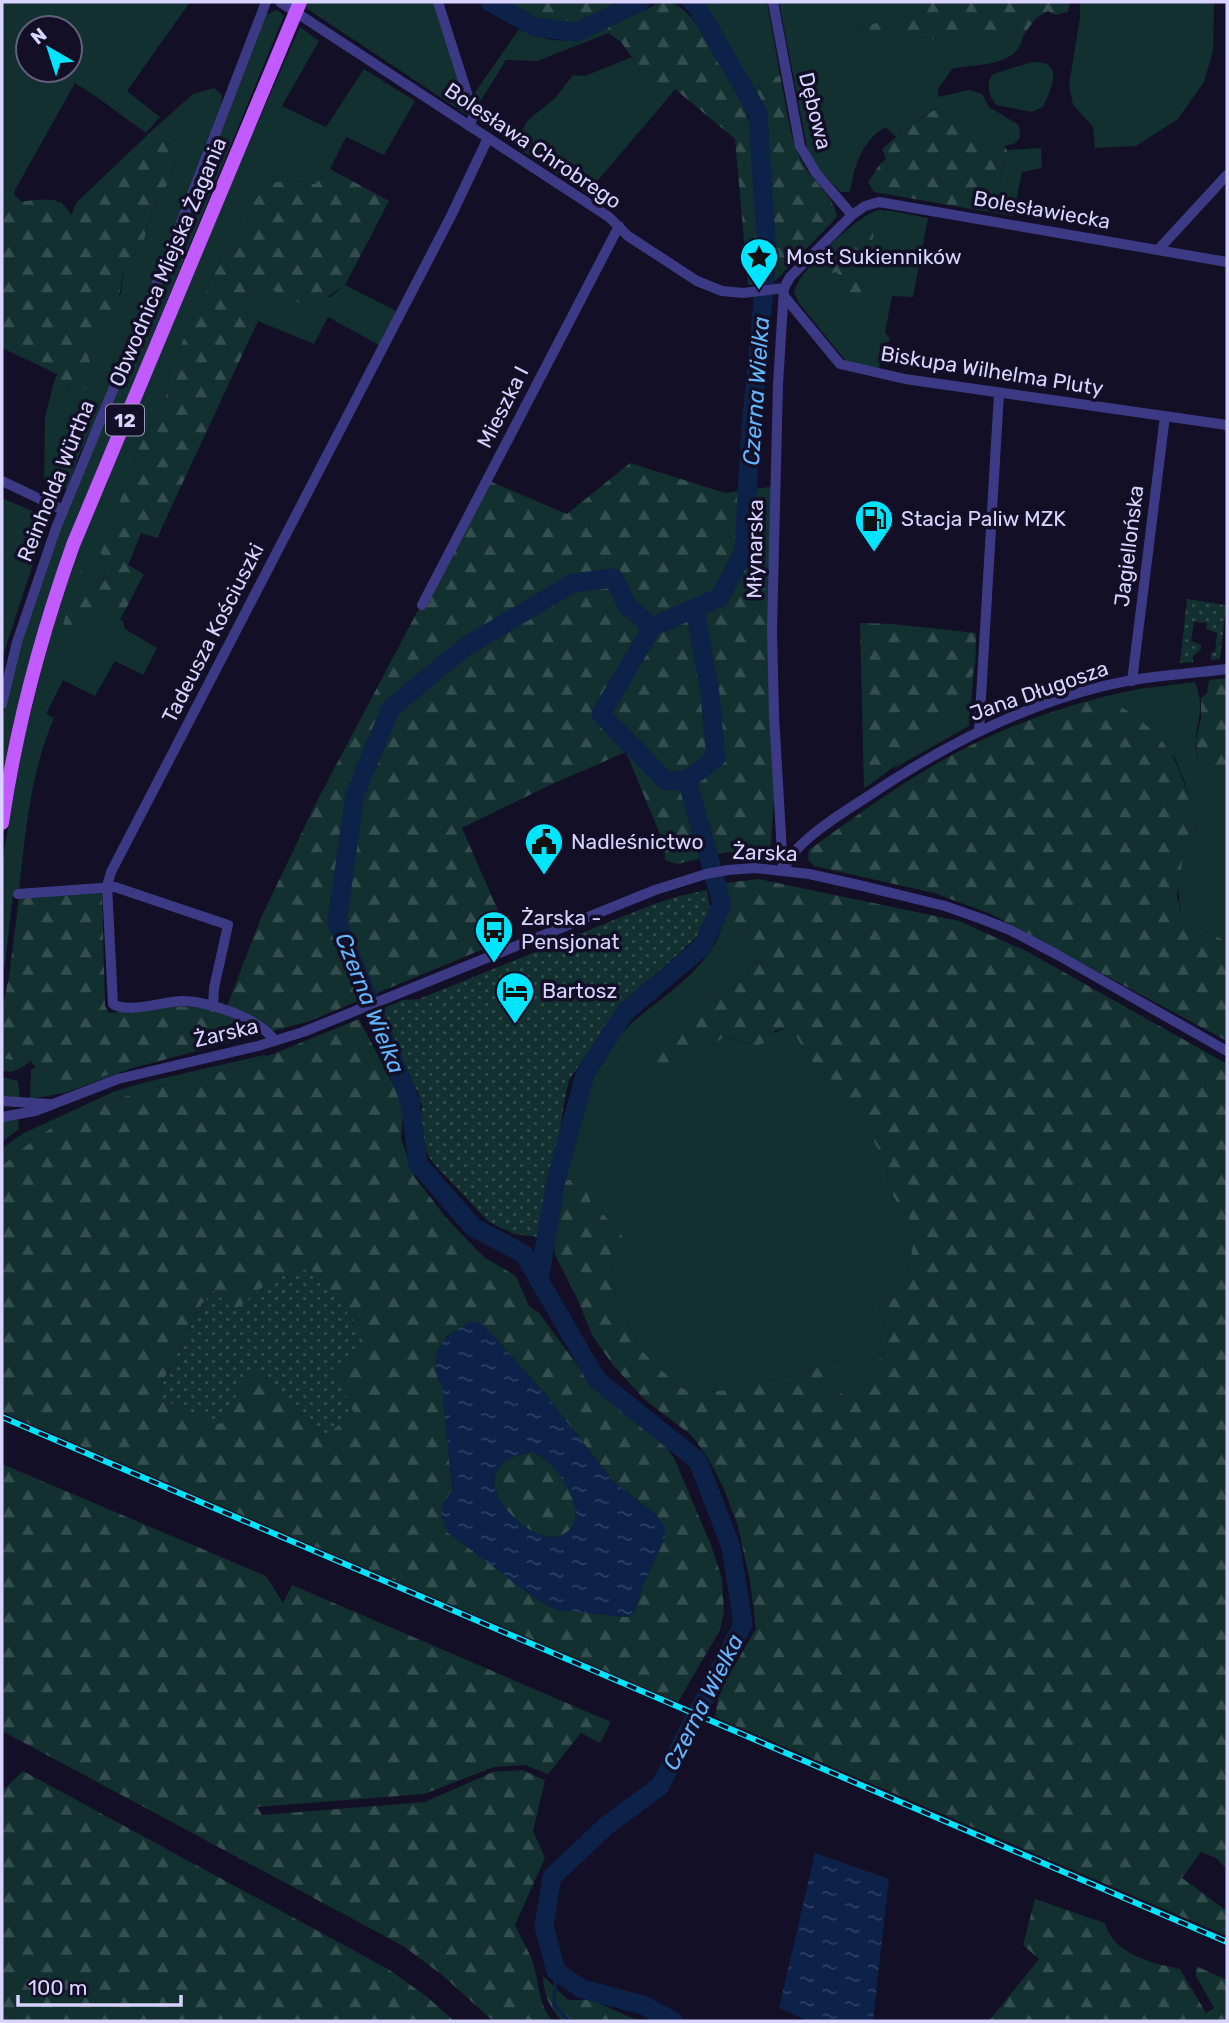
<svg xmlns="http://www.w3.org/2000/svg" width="1229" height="2023" font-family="Rubik,sans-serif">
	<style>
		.grass { fill: #12302f; fill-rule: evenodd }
		.forest { fill: url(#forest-firs); fill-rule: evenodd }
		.park { fill: url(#park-dots) }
		.water { fill: url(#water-ripples); fill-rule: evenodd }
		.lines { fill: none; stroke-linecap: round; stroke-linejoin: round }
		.stream { stroke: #0c2248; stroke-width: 3.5 }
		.river { stroke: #0c2248; stroke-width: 19 }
		.minor { stroke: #3d3a85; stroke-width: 10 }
		.major { stroke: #c25bff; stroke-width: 14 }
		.rail-casing { stroke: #00e5ff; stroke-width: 6 }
		.rail { stroke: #130f26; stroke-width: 3.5; stroke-dasharray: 10; stroke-linecap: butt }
		.labels { text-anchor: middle; stroke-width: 7; stroke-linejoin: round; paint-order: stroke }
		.shield { fill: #130f26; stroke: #9e99be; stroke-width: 2 }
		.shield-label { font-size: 19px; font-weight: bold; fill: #d9d4ff }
		.street-label { font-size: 21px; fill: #d9d4ff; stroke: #130f26 }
		.poi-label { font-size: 21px; fill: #d9d4ff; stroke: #130f26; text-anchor: start }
		.water-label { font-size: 23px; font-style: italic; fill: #62b6ff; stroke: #130f26 }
	</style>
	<defs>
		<pattern id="forest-firs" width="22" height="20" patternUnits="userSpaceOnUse" patternTransform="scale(1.75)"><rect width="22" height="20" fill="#12302f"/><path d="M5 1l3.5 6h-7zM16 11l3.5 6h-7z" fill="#344d4e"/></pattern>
		<pattern id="park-dots" width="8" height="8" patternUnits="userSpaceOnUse" patternTransform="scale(1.75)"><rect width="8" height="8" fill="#12302f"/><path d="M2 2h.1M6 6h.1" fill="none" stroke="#344d4e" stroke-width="1.8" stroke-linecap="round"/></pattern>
		<pattern id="water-ripples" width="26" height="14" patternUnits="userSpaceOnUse" patternTransform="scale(1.75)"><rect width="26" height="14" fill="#0c2248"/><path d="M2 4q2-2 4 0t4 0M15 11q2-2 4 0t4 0" fill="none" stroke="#2f4163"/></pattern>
	</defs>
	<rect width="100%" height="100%" fill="#130f26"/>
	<path class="grass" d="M2,2H190L127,91L160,117L146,133C122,116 100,98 75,83L15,190L14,194L22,202L2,207ZM28,28H70V70H28Z
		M308,2H433L469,113L467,115L306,8Z
		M700,2H767L780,75L755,89L736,62Z
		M779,2H920L894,19L858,27L868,35L890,32L941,40L964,31L986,38L1023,36C1018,68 977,63 952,69L938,89V97L969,90L982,94L989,107L1019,125L1020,137L1016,143L1004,146L1000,139H987L938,107L913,123L896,137L886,127C870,135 860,152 855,169C852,177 853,184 849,192H841L820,171L808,152Z
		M1080,2H1214L1213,51L1204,82L1178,119L1136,146L1095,148L1093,127L1073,105L1069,85L1080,17Z
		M277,10L284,16L69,540L2,788V721L20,642L57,535L265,15Z
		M300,27L319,41L282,106L326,127L364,69L415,101L384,155L346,137L330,169L315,184L293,180L269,183L254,201L248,217L223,254L173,362L166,397L134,457L115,516L99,545L105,573L103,581L97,582L81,572L76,651L96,610L123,621L125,629L157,648L143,675L115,661L95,696L63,680L46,714L54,718C30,774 26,830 19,890L13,895L5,964L2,971V866L5,845L22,747L48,643L80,543L219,210Z
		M607,27L609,33L537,61L506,60L478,105L474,94L519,29C559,46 568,43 607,27Z
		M632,57L643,79L663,104L587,193L515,146L527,121L555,98L573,75L585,76Z
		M1032,62C1065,60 1052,88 1043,107L1032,112L996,105C989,96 985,84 993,74Z
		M214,88L222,95L221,105L205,153L97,418L79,455L67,489L44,481L45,417L53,385L65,386L69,391L90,347L108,322L121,292L124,267L143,244L151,212L171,178L179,143L157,126L193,94Z
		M1041,148L1042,168L1022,172L1013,216L995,213L1007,150Z
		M879,210L892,211L928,218L913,297L892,296L885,332L890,339L882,350L879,368L852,364L845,360L799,303L794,292C798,271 857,215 879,210ZM862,232L874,234L859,300L836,271L824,263Z
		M345,285L396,311L379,345L328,317L314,344L258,321L241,310L242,300L255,291L266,287L287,296L330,297Z
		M2,498L44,516V530L2,659Z
		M974,670L969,726L893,769C905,754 920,744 933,730C951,712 962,691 974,670Z
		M1195,682C1205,709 1198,713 1196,739C1195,746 1197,755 1198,762L1227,786V942L1182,917C1177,896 1177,870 1185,849C1187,842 1193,836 1197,830L1184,780L1175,758L1106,696L1139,689Z
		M746,929L753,938L759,957L743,981L705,999L691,1063L703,1051L726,1036L748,1044L785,1028L793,1032L815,1066L861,1121L886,1162L887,1180L893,1196L913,1225V1243L908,1273L878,1308C881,1316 886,1326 887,1334C890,1360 852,1390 831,1398L822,1393L818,1383L842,1368L838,1360L789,1376L726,1390L695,1394L678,1386L642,1351L616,1300L611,1266L620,1257L595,1215L583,1179L568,1180L559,1184C569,1148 575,1098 595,1067C605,1052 620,1034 633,1022C664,995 706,971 721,930L738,933Z
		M27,1054L31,1061C21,1068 14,1075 2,1070V1058L11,1060Z
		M264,1055L266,1056L219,1072L167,1084L87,1108L2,1166V1148L24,1133L113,1092L142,1083Z
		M143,1064L65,1093L30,1099L31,1070L36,1067L58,1088Z
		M2,1077L18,1081L20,1099L2,1096Z
		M18,1118L19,1129L2,1142V1121Z"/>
	<path class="forest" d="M501,2H615C604,10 590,21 576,24C550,30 522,15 501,2Z
		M669,2C691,9 699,30 711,48C721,66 734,85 743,104C762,150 760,236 753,285H748L735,139L675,89L663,104L643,79L633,59L621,42L609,33L607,27L660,3Z
		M920,2H1070L1068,12L1055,15L1048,11L1036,18L1023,36L986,38L964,31L941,40L890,32L868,35L858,27L894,19Z
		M780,75C786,102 789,138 802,162C812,182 833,193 837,217L775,281L772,275C772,221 773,138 755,89Z
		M939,107L987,139H1000L1007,150L995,213L874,192L868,182L880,164L886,159L882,149L913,123Z
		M157,126L179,143L171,178L151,212L143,244L124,267L119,297L108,322L90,347L88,356L93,371L87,387L82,392L74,395L65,386L53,385L57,374L2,348V207C14,202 47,196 59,202C65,205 68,210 71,215L77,202Z
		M330,169L389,201L345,285L310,308L266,287L255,291L242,300L241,310L258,321L157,538L141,533L128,565L144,574L120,620L96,610L76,651L59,640L66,614L81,571L97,582L103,581L105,573L99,545L115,516L134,457L166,397L173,362L223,254L248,217L254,201L269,183L293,180L315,184Z
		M868,230L874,234L862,291L859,300H849L841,295L839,275L836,272L826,275L822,269C828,253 853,235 868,230Z
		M630,463L725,493L777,486L775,782L770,858L728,852L677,864L665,860L664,844L626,752L550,785L462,828L510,938L310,1021L58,1088L33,1064L27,1054L11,1060L2,1058V1011L9,976L19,898L102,893L105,1006L109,1013L172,1006L226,1009L260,920L316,803L487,480L567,514Z
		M860,623L893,624L976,633C975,644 977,659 974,670C961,712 900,765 864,788Z
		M1227,678V786L1198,762L1196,740L1201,718V698L1207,693L1209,680Z
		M1106,696C1117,705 1130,712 1141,721C1180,751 1185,785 1197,830L1185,848L1181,869L1177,897L1182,917L1227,942V1041L991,914L934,893L814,866L808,859L809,850C868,807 928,763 995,734C1031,718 1068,706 1106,696Z
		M758,879L959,921L1028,952L1227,1064V1869L1216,1858L1201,1852L1182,1878L1227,1911V1936L715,1717L718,1699L724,1683L756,1629L750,1581L738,1526L724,1489L707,1456L691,1435L644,1399L613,1365L592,1335L577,1298L555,1255L552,1232L559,1184L568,1180L583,1179L595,1215H604L626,1241L620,1257L611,1266L616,1300L642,1351L678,1386L695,1394L726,1390L789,1376L838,1360L842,1368L819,1383L822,1393L831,1398C852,1390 890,1360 887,1334C886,1326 881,1316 878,1308L908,1273L913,1243V1225L893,1196L887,1180L886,1162L861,1121L815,1066L793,1032L785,1028L774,1031L769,1041L756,1046L726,1036L703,1051L691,1063L664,1070L657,1064L656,1060L664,1040L705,999L743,981L759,957L753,938L746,929L738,933L721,930L725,909L726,883Z
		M359,1019L404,1106L401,1138L414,1176L447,1219L484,1257L516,1276L529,1306L539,1313L592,1385L633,1415L658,1436L674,1458L711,1545L722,1579L724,1612L720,1630L678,1702L2,1412V1166L38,1136L87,1108L167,1084L219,1072L273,1054ZM214,1291L234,1311L331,1371L339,1382L324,1437L253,1364L156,1396L199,1307ZM472,1321L491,1333L546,1395L613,1481L656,1515L666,1536L643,1585L635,1611L628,1617L557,1610L536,1599L448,1532L442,1507L452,1490L442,1386L446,1337Z
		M533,1452C541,1455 549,1460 555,1467C569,1484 590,1524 560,1536C530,1549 445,1465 533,1452Z
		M2,1464L266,1576L283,1603L292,1585L611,1722L600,1743L581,1733L548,1774L525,1765L494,1767L424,1794L257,1807L262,1815L425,1802L493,1772L522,1770L545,1780L533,1831L545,1858L515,1925C521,1939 532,1955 535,1970C540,1990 539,2006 553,2021H493L441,1974L403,1946L2,1731Z
		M23,1771L388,1969L426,1996L454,2021H2V1791Z
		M1035,1899L1105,1923C1113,1954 1151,1963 1180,1969L1206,2013L1214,2008L1196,1976V1966L1227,1980V2021H989L1039,1959L1023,1945Z
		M543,1976L568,2000H592L639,2021H562C549,2007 544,1995 543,1976Z"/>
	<path class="park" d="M1187,599L1226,605L1220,659L1211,660V652H1215L1217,633L1206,629L1207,623L1194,622L1191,641L1201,645V649L1193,656V662L1180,663Z
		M707,890L711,914L707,926L697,937L657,973L611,1021L569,1080L564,1103L553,1181L542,1230L538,1237L514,1234L489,1222L433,1163L424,1148L420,1128L422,1107L418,1092L407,1073L379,1010L403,1000L419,999L651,905L679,896Z
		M311,1269L369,1339L331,1371L339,1382L354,1413L324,1437L253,1365L221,1425L156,1397L199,1307L214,1291L234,1311L278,1274Z"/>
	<path class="water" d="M472,1321L481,1324L491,1333L546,1395L613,1481L656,1515L664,1525L666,1536L643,1585L635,1611L628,1617L557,1610L536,1599L447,1532L442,1517V1506L452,1490L442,1386C423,1356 445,1334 472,1321ZM533,1452C557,1463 598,1520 560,1536C530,1549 445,1465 533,1452Z
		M815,1853L889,1879L873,2021H808L779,2008Z"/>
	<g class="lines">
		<path class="stream" d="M556,1971L554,2005L569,2021"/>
		<path class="river" d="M490,2L535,27L577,32L640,2
			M652,627L601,714L666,781L687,780
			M539,1280L556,1180L586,1072L625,1012L702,947L722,904L687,780L716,758L710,695L695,609
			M673,2021L643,2005L582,1989L556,1971L544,1926L552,1877L606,1826L660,1786L743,1624L731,1547L698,1461L597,1380L524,1254L473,1227L418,1164L410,1101L337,922L355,794L391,708L465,647L573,583L614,578L627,606L652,627L720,597L744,551L750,440L767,257L758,113L696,5L692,2"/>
		<path class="minor" d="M280,2L609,217L628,236L697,281L722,291L743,293L784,288
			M438,2L474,115L469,126
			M773,2L800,146L816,173L852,215
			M1158,250L1227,175
			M784,296L840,364L905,379L1227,425
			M2,481L63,510
			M422,605L619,226
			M1132,681L1165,416
			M2,704L17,642L56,528L169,254L266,2
			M979,731L999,393
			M783,870L774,715L772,630L778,384L784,288L790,277L852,215L865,206L879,202L1227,262
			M783,870C787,863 792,855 798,848C817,828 847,810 870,795C949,742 1038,697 1132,680C1163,675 1196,673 1227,669
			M18,894L115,887L228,925L214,988L213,1007
			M275,1041C259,1018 211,1002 183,1001C164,1001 128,1014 113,1004L107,886L111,872L451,216L488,138
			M2,1101L49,1104
			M2,1117L35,1111L118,1079L258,1046L303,1032L655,890L706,874L728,870L755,868L809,874L863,886L945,906L982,919L1010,930L1056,954L1227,1051"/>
		<path class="major" d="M2,823C16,727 41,635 73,545L300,2"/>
		<g class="rail-casing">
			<path id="rail" d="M2,1417L1227,1942"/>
		</g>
		<use href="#rail" class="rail"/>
	</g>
	<defs>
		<g id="sight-pin" transform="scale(2.0125)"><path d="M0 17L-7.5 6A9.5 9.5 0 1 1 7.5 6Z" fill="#00e5ff" stroke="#130f26"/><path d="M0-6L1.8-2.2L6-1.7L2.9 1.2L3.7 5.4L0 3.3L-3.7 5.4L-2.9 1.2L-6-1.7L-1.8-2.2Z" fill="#111"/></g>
		<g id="fuel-pin" transform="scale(2.0125)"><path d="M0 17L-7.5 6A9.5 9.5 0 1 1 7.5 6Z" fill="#00e5ff" stroke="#130f26"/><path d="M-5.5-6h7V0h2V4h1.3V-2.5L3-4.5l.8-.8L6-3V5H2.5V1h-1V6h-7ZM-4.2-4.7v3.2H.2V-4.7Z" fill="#111"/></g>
		<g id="civic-pin" transform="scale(2.0125)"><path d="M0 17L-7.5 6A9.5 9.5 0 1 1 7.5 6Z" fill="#00e5ff" stroke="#130f26"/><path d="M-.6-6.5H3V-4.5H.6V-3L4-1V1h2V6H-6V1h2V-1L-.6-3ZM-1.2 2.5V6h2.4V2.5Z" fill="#111"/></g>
		<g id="bus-pin" transform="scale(2.0125)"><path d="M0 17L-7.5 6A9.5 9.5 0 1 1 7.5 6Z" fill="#00e5ff" stroke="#130f26"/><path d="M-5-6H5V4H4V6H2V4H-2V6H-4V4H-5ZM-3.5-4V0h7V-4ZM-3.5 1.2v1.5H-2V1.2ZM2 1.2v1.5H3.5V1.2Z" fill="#111"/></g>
		<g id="hotel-pin" transform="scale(2.0125)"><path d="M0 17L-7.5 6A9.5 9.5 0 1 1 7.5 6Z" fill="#00e5ff" stroke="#130f26"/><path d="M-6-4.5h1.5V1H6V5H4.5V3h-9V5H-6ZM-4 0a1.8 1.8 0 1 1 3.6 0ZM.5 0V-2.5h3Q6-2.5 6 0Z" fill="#111"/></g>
	</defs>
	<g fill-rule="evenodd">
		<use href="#sight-pin" x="759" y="257"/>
		<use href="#fuel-pin" x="874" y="519"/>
		<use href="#civic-pin" x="544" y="842"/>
		<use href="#bus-pin" x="494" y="930"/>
		<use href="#hotel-pin" x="515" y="991"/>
	</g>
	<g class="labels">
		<rect class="shield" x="106" y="404.5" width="38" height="31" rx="5"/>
		<g class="shield-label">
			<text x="125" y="427">12</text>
		</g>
		<g class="street-label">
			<text transform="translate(815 111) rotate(76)" y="7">Dębowa</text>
			<text transform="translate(533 146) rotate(34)" y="7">Bolesława Chrobrego</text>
			<text transform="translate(1042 210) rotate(10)" y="7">Bolesławiecka</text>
			<text transform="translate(168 262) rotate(-67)" y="7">Obwodnica Miejska Żagania</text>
			<text transform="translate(992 371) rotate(9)" y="7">Biskupa Wilhelma Pluty</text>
			<text transform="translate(503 407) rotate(-63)" y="7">Mieszka I</text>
			<text transform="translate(56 481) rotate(-68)" y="7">Reinholda Würtha</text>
			<text transform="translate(1129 546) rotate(-83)" y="7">Jagiellońska</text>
			<text transform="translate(755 549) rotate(-89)" y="7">Młynarska</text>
			<text transform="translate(213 633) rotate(-63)" y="7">Tadeusza Kościuszki</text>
			<text transform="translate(1039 691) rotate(-19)" y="7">Jana Długosza</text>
			<text transform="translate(765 853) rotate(2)" y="7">Żarska</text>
			<text transform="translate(226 1033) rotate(-13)" y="7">Żarska</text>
		</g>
		<g class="poi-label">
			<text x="786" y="264">Most Sukienników</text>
			<text x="901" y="526">Stacja Paliw MZK</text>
			<text x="571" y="849">Nadleśnictwo</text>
			<text x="521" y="925">Żarska -<tspan x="521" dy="24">Pensjonat</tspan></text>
			<text x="542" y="998">Bartosz</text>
		</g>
		<g class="water-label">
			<text transform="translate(756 391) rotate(-86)" y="8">Czerna Wielka</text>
			<text transform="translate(370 1003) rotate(68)" y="8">Czerna Wielka</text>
			<text transform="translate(703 1702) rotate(-63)" y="8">Czerna Wielka</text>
		</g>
	</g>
	<rect width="1229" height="2023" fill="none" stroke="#d9d4ff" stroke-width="7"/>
	<g transform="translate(49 49) rotate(321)"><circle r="33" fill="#130f26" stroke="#625e7d" stroke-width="2"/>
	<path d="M0-5L12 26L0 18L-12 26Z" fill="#00e5ff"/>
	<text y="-10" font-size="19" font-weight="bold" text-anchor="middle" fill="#d9d4ff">N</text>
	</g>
	<path d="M18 1995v10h163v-10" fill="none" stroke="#d9d4ff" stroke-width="3.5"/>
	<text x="28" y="1995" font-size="21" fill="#d9d4ff" stroke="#130f26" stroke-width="5" paint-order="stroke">100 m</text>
</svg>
